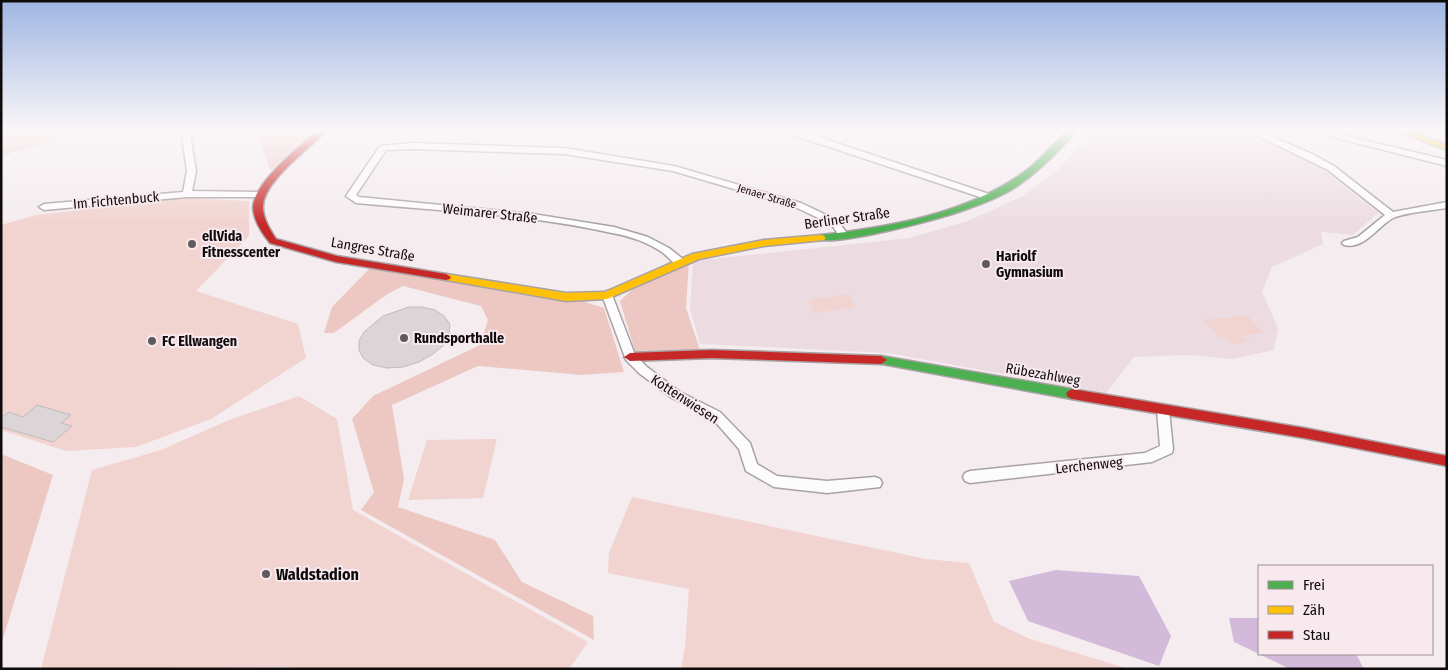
<svg xmlns="http://www.w3.org/2000/svg" width="1448" height="670" font-family="'Fira Sans Condensed',sans-serif">
	<style>
		.built { fill: #ecdce2 }
		.green { fill: #f1d3cf }
		.forest { fill: #edc8c3 }
		.water { fill: #d3b9da }
		.building { fill: #dbd5d8; stroke: #c0bbbe }
		.lines { fill: none; stroke-linecap: round; stroke-linejoin: round }
		.street-casing { stroke: #a9a2a5; stroke-width: 3 }
		.fast-casing { stroke: #a9a2a5; stroke-width: 3 }
		.slow-casing { stroke: #a9a2a5; stroke-width: 3 }
		.jam-casing { stroke: #a9a2a5; stroke-width: 3 }
		.street { fill: #fdfcfd; fill-rule: evenodd }
		.fast { fill: #4caf50; fill-rule: evenodd }
		.slow { fill: #ffc107; fill-rule: evenodd }
		.jam { fill: #c62828; fill-rule: evenodd }
		.poi-dot { fill: #5f5a5b; stroke: #f8e9ee; stroke-width: 2 }
		.labels { text-anchor: middle; stroke-width: 4; stroke-linejoin: round; paint-order: stroke }
		.far-street-label { font-size: 11px; fill: #0f0b0c; stroke: #f8e9ee }
		.street-label { font-size: 14px; fill: #0f0b0c; stroke: #f8e9ee }
		.poi-label { font-size: 14px; font-weight: bold; fill: #0f0b0c; stroke: #f8e9ee; text-anchor: start }
		.near-poi-label { font-size: 16px; font-weight: bold; fill: #0f0b0c; stroke: #f8e9ee; text-anchor: start }
	</style>
	<rect width="100%" height="100%" fill="#f4ecef"/>
	<path class="built" d="M1094,131H1236L1258,136L1300,156L1325,171L1378,213L1353,235L1321,232L1323,244L1272,267L1262,292L1278,328L1274,350L1232,359L1190,355L1134,357L1106,393L889,353L700,344L690,309L693,261L909,238L968,221L1023,196L1058,170Z"/>
	<path class="green" d="M184,198L249,201V236L196,291L298,324L306,358L211,419L136,447L66,451L1,430V225L36,215Z
		M849,294L855,307L815,313L809,300Z
		M1247,315L1263,333L1243,335L1249,342L1232,344L1225,337L1220,338L1204,320Z
		M299,396L337,419L353,510L588,642L569,669H293L291,667L41,669L92,470L161,450L229,420Z
		M497,439L483,498L408,500L427,440Z
		M632,497L926,559L969,563L994,622L1030,639L1129,669H681L685,646L689,589L608,573L609,553Z"/>
	<path class="forest" d="M1,131H58V139L1,156Z
		M257,131H315L270,170Z
		M689,262L686,308L700,350L635,351L620,301L632,290Z
		M371,267L525,295L582,301L604,308L624,372L581,375L478,366L392,405L404,479L398,507L495,540L522,582L593,616L594,640L361,510L374,492L352,419L373,396L480,345L488,320L481,306L403,286L386,295L334,333H324L332,307Z
		M1,454L53,475L1,645Z"/>
	<path class="water" d="M1056,570L1139,576L1171,636L1159,666L1028,621L1009,581Z
		M1229,618H1259V654H1356L1364,669H1290L1234,642Z"/>
	<path class="building" d="M409,307H422L435,310L444,316L450,324L449,334L444,345L433,354L419,362L403,367L387,368L373,365L363,358L359,350V341L364,332L383,316Z
		M37,405L71,415L61,423L72,426L53,442L1,427V418L9,412L23,417Z"/>
	<g class="lines">
		<g class="street-casing">
			<path id="street" d="M171,131H186L190,134L196,171L192,191L259,192L264,195L262,197H187L44,210L39,207L44,204L183,192L187,171L182,136Z
				M781,131H796L816,136L992,195L994,197L992,199H986Z
				M1248,131H1260L1312,154L1334,166L1393,212L1447,202V208C1434,210 1403,213 1393,218C1377,227 1364,250 1344,245L1342,243L1344,241L1358,237L1385,215L1328,170Z
				M1309,131H1325L1447,160V166Z
				M413,143L564,148L674,166L801,203L837,220L849,236L847,238H841L831,224L795,207L673,171L564,154L413,149L386,150L356,195L359,197L533,214L614,227L648,237L669,248L684,260L685,262L684,264C674,267 669,257 662,252C647,242 630,236 612,233C529,214 441,211 356,203L346,196L380,146Z
				M607,291L612,295L635,355L647,367L680,392L720,412L750,443L757,464L777,476L827,481L875,477L880,479L882,483L880,487L827,493L774,487L746,471L739,449L712,418L672,398L639,373L626,360L602,295Z
				M1163,405L1167,407L1169,410L1173,449L1172,453L1152,462L970,483L965,481L963,477L965,473L970,471L1145,453L1160,446L1157,410L1159,407Z"/>
		</g>
		<g class="fast-casing">
			<path id="fast" d="M1067,131H1076C1058,152 1037,173 1014,188C998,198 979,205 961,211C942,218 828,249 816,238L821,235C890,227 965,214 1023,173C1039,162 1052,145 1067,131Z
				M881,356L1072,389L1076,391L1078,394L1076,397L1072,399L877,363L875,360Z"/>
		</g>
		<g class="slow-casing">
			<path id="slow" d="M1398,131H1410L1447,145V150Z
				M821,235L824,236L826,238L824,240L764,246L699,259L607,299L566,301L446,280L441,277L446,274L566,293L605,292L692,254L764,240Z"/>
		</g>
		<g class="jam-casing">
			<path id="jam" d="M317,131H326C309,150 263,181 263,207C263,219 270,230 276,239L337,256L446,274L451,277L450,279L446,280L336,262L270,243C262,233 254,221 253,208C253,183 299,147 317,131Z
				M711,350L881,356L887,360L881,364L711,358L630,361L624,357L630,353Z
				M1072,389L1304,428L1447,456V466L1304,438L1072,399L1068,397L1066,394L1068,391Z"/>
		</g>
		<use href="#street" class="street"/>
		<use href="#fast" class="fast"/>
		<use href="#slow" class="slow"/>
		<use href="#jam" class="jam"/>
	</g>
	<linearGradient id="sky" x2="0" y2="1"><stop stop-color="#9fb6e2"/><stop offset="0.58" stop-color="#faf6f8"/><stop offset="1" stop-color="#faf6f8" stop-opacity="0"/></linearGradient>
	<rect width="1448" height="225" fill="url(#sky)"/>
	<g class="poi-dot">
		<circle cx="192" cy="244" r="5"/>
		<circle cx="986" cy="264" r="5"/>
		<circle cx="404" cy="338" r="5"/>
		<circle cx="152" cy="341" r="5"/>
		<circle cx="266" cy="574" r="5"/>
	</g>
	<g class="labels">
		<g class="far-street-label">
			<text transform="translate(767 196) rotate(17)" y="4">Jenaer Straße</text>
		</g>
		<g class="street-label">
			<text transform="translate(116 200) rotate(-5)" y="5">Im Fichtenbuck</text>
			<text transform="translate(490 213) rotate(6)" y="5">Weimarer Straße</text>
			<text transform="translate(847 218) rotate(-8)" y="5">Berliner Straße</text>
			<text transform="translate(373 249) rotate(10)" y="5">Langres Straße</text>
			<text transform="translate(1043 374) rotate(10)" y="5">Rübezahlweg</text>
			<text transform="translate(685 399) rotate(33)" y="5">Kottenwiesen</text>
			<text transform="translate(1089 465) rotate(-6)" y="5">Lerchenweg</text>
		</g>
		<g class="poi-label">
			<text x="202" y="241">ellVida<tspan x="202" dy="16">Fitnesscenter</tspan></text>
			<text x="996" y="261">Hariolf<tspan x="996" dy="16">Gymnasium</tspan></text>
			<text x="414" y="343">Rundsporthalle</text>
			<text x="162" y="346">FC Ellwangen</text>
		</g>
		<g class="near-poi-label">
			<text x="276" y="580">Waldstadion</text>
		</g>
	</g>
	<rect width="1448" height="670" fill="none" stroke="#0f0b0c" stroke-width="5"/>
	<rect x="1258" y="565" width="175" height="90" fill="#f8e9ee" stroke="#9b9094"/>
	<rect x="1268" y="581" width="25" height="8" fill="#4caf50" stroke="#9b9094"/>
	<text x="1303" y="590" font-size="15" fill="#0f0b0c">Frei</text>
	<rect x="1268" y="606" width="25" height="8" fill="#ffc107" stroke="#9b9094"/>
	<text x="1303" y="615" font-size="15" fill="#0f0b0c">Zäh</text>
	<rect x="1268" y="631" width="25" height="8" fill="#c62828" stroke="#9b9094"/>
	<text x="1303" y="640" font-size="15" fill="#0f0b0c">Stau</text>
</svg>
